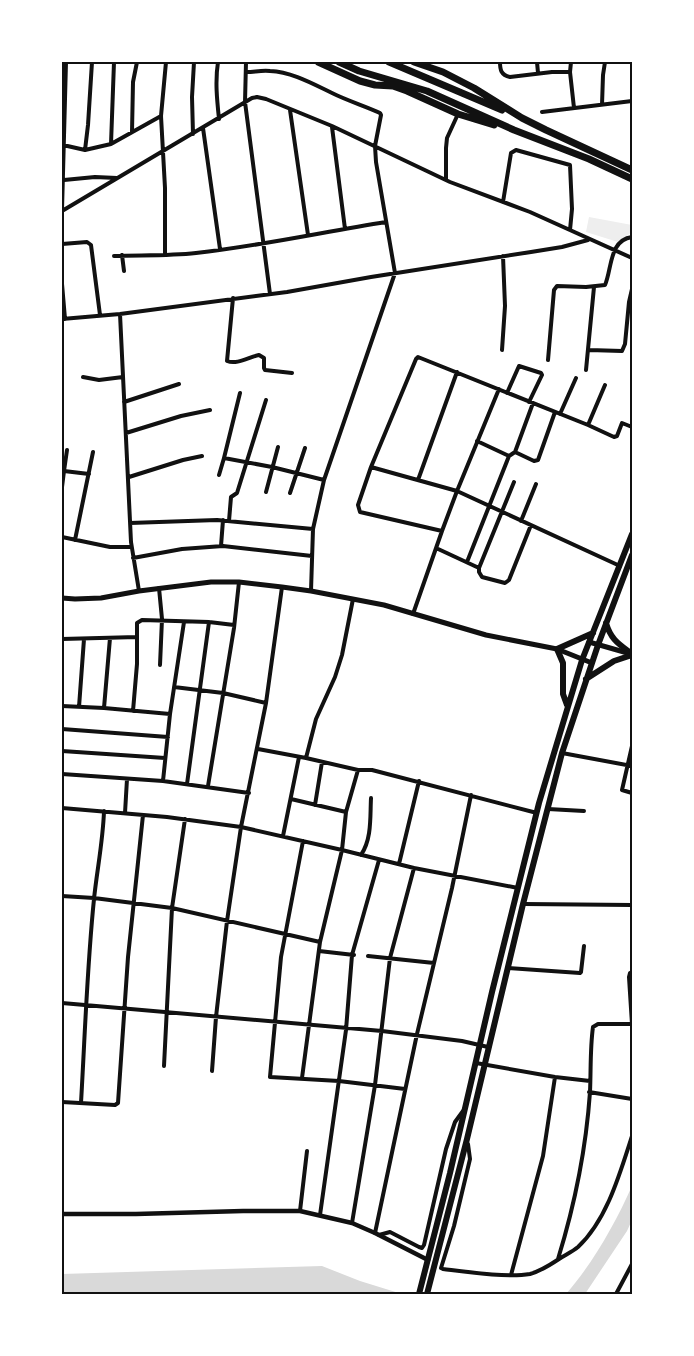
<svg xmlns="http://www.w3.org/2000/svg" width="694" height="1356" font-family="Montserrat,sans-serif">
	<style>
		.green { fill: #eee }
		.water { fill: #d9d9d9 }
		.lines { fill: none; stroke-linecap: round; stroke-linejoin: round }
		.minor { stroke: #111; stroke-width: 4 }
		.tertiary { stroke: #111; stroke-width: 4.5 }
		.secondary { stroke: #111; stroke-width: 5 }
		.primary { stroke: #111; stroke-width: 6 }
		.motorway { stroke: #111; stroke-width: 7 }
		.neatline { fill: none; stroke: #111; stroke-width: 2 }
	</style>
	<rect width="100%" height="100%" fill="#fff"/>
	<path class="green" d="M589,217L632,225V232L618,242L586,232Z"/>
	<path class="water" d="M632,1186V1220L627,1231L585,1294H566C593,1263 615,1224 632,1186Z
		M322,1266L360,1281L402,1294H62V1274Z"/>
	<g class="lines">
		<path class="minor" d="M218,62C215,81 217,100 219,119
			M246,62L245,102L270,294
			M500,62C500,70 501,75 510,77L552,72H570
			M537,62L538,73
			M571,62L570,72L574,108
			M247,72C254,72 262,70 270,71C292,72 313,84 332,93C348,101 365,106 380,113L381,115L375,146L376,162L395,273L324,480L313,529L311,591
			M602,105L603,75L605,62
			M290,110L308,235
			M542,112L632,101
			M332,127L345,229
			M203,128L220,249
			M132,132L133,82L137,62
			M193,134L192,97L194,62
			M111,144L114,62
			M63,145L85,150L111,144L161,116
			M85,150L88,125L92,62
			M64,180L95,177L117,178
			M446,180V148L447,138L458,114
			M503,202L511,153L516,150L570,165L572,209L570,230
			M62,210L66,62
			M62,211L252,98L257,97L266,99L332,126L450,182L530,212L632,258
			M62,244L87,242L91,245L100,315
			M122,255L124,271
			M165,255V188L161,116L166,62
			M114,256C141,255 169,256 196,253C260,246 323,232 386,222
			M62,284L65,319
			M233,298L227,361C237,365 249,357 259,355L264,358V368L265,370L292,373
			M120,314L131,542L139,591
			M62,319L120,314L287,292L371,277L531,252L562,247L588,240
			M502,350L505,306L503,256
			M589,350L622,351L625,344L629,302L632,289
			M548,360L554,290L557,286L586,287L605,285C612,269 609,240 632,237
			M586,370L594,287
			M83,377L99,380L123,377
			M240,393L224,458L272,467L324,480
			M507,393L519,366L541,373L542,375L529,402
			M124,402L179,384
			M533,403L515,452L534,461L538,460L555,412
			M560,414L576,378
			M588,425L605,385
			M126,433L181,416L210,410
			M477,441L509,456L515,452
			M67,450L64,471L89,474
			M371,467L457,491L620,566
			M219,475L224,458
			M129,477L183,460L202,456
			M418,480L457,372
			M62,487L64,471
			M266,492L278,447
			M290,493L305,448
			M229,521L231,497L237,493L266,400
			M521,521L536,484
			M130,523L217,520L313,529
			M442,531L457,491L499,389
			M62,537L110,547H131
			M75,540L93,452
			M221,546L223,520
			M436,548L479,568V572L482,577L505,583L509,580L531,525
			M133,558L182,549L223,546L312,556
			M467,562L509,456
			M479,568L514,482
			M159,588L162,619L160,665
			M413,614L442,531L360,512L358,505L371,467L416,359L418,357L588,425L614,437L617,436L622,423L632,427
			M62,639L137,637V623L142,620L209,622L234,625
			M174,687L223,693L266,703
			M62,706L104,708L170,714
			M79,707L84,639
			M104,708L110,638
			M133,711L137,664V637
			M62,729L168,737
			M632,746L622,790L632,793
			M258,749L306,758L358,770H372L537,813
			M62,751L165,758
			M562,753L632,766
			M306,758L316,719L335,677L342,655L353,599
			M62,774L163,781L249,793
			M163,781L170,714L184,622
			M187,784L209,622
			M208,786L234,628L239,582
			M291,799L346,812
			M315,805L322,762
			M62,808L167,817L241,827L342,850L414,868L518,888
			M548,809L584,811
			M125,813L127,779
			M62,817V808
			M283,836L299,757
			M303,841L281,957L270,1077L339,1081L405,1089
			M361,855C372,839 370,817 371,798
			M399,864L419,781
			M62,896L94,898L172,908L320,942
			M524,904L632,905
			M319,951L354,955
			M368,956L434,963
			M508,968L580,973L581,972L584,946
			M62,1003L382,1031L462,1041L488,1047
			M632,1024L629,977L630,973L632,972
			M476,1063L555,1077L590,1081
			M164,1066L172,908L185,819
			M212,1071L216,1017L227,921L241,827L266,703L282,587
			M302,1078L320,942L342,850L346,812L358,770
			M589,1092L632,1099
			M62,1102L115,1105L118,1103L128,957L143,815
			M81,1103C85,1035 87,967 94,899C97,870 103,841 104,811
			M468,1144L470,1159L454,1226L441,1268L443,1269C467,1272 507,1278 530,1274C541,1271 550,1265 559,1259C565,1255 572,1252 578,1247C607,1220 620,1173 632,1136
			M300,1211L307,1151
			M320,1215L346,1030L352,955L379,860
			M352,1223L375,1085L390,958L414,868
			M375,1233L417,1034L452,888L471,795
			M379,1235L390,1232L419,1247L422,1248L424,1245L446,1149L455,1122L463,1111
			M558,1259C575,1204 586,1149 590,1092C591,1070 590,1048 593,1027L598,1024H632
			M511,1275L543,1156L555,1077
			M616,1294L632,1264"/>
		<path class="tertiary" d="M62,1214H136L243,1211H300L352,1223L375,1233L428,1260"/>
		<path class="secondary" d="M62,598L75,599L101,598L139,591L211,582H239L282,587L311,591L384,605L486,635L557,649L592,663
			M589,642L631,654"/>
		<path class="primary" d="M606,623C611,640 619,644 632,654
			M586,679L614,661L632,655
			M567,705L563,694V663L557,649L593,633
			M419,1294L450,1173L492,992L539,803L582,660L632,534
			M427,1294L467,1139L523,904L562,753L598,645L632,555"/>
		<path class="motorway" d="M318,62L360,81L375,85L393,86L407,91L458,114L494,125
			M339,62L359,71L427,91L514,130L589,159L632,179
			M389,62L502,110
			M414,62L443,72L474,88L522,118L546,130L632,170"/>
	</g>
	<rect width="694" height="1356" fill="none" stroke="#ffffff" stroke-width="126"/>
	<rect x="63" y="63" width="568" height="1230" class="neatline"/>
</svg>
